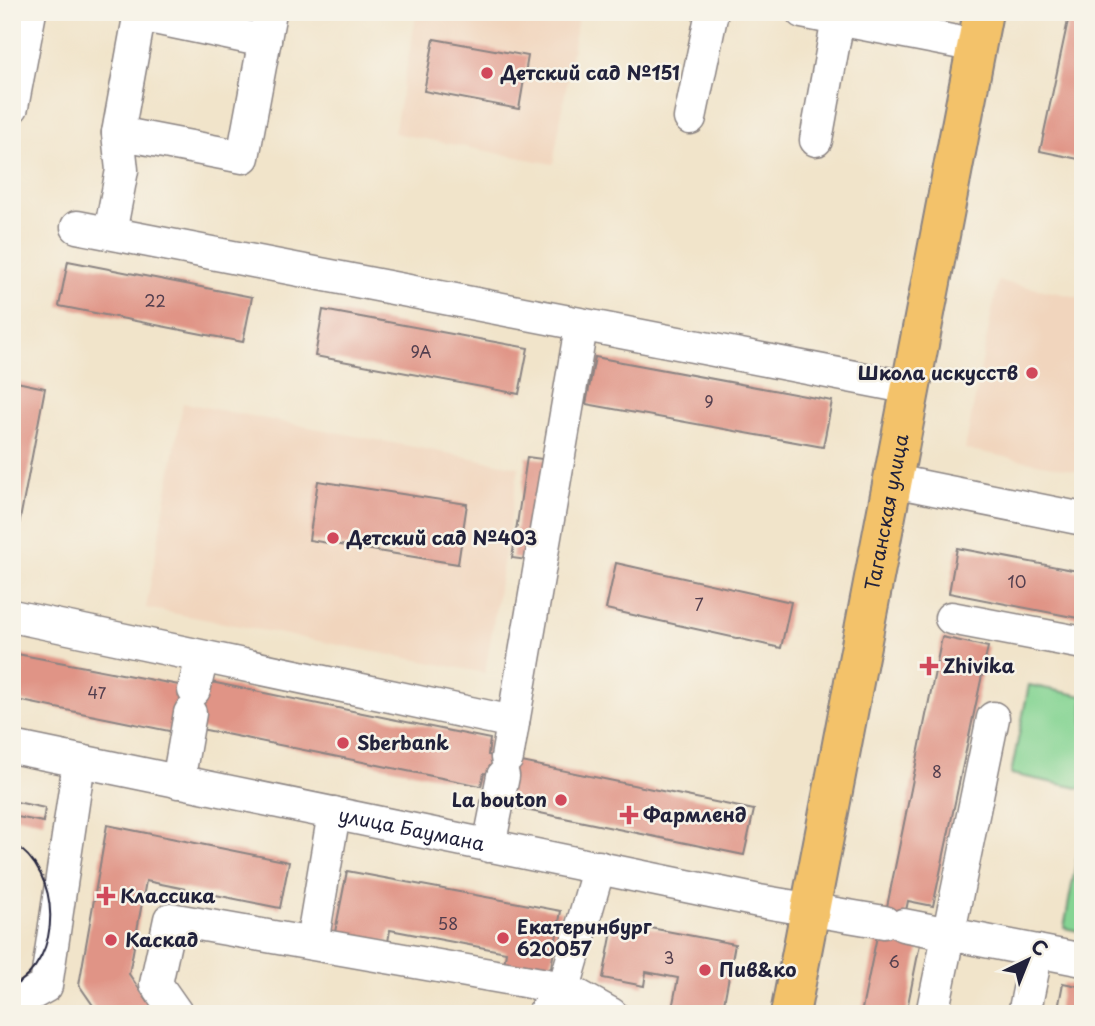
<svg xmlns="http://www.w3.org/2000/svg" width="1095" height="1026" font-family="'Playpen Sans',sans-serif">
	<style>
		.built { fill: #f1d5bd }
		.green { fill: #85d493; stroke: #547b67; stroke-width: 2 }
		.building { fill: #e09486 }
		.lines { fill: none; stroke-linecap: round; stroke-linejoin: round }
		.minor-casing { stroke: #8a8382; stroke-width: 35 }
		.major-casing { stroke: #8a8382; stroke-width: 42 }
		.minor { stroke: #fff; stroke-width: 32 }
		.major { stroke: #f3c26a; stroke-width: 38 }
		.tram { stroke: #22223b; stroke-width: 2 }
		.poi-dot { fill: #d1495b; stroke: #f7f3e8; stroke-width: 2.5 }
		.labels { text-anchor: middle; stroke-width: 5; stroke-linejoin: round; paint-order: stroke }
		.number-label { font-size: 16px; fill: #523e4e }
		.poi-label { font-size: 19px; font-weight: bold; fill: #22223b; stroke: #f7f3e8; text-anchor: start }
		.street-label { font-size: 19px; fill: #22223b; stroke: #f7f3e8 }
	</style>
	<rect width="100%" height="100%" fill="#f7f3e8"/>
	<filter id="ink" filterUnits="userSpaceOnUse"><feTurbulence type="fractalNoise" baseFrequency=".0143" numOctaves="2"/><feDisplacementMap in="SourceGraphic" scale="14" xChannelSelector="R" yChannelSelector="G"/><feConvolveMatrix kernelMatrix="1 2 1 2 8 2 1 2 1" color-interpolation-filters="sRGB"/></filter>
	<filter id="wash" filterUnits="userSpaceOnUse"><feTurbulence type="fractalNoise" baseFrequency=".00686" numOctaves="4" result="noise"/><feDisplacementMap in="SourceGraphic" scale="28" xChannelSelector="R" yChannelSelector="G"/><feGaussianBlur stdDeviation="1.57" result="paint"/><feColorMatrix in="noise" values="0 0 0 0 0 0 0 0 0 0 0 0 0 0 0 0 0 1.4 0 .05"/><feComposite in="paint" operator="in"/></filter>
	<g filter="url(#wash)">
		<rect width="100%" height="100%" fill="#f1e4ca"/>
		<path class="built" d="M417,12H579L553,164L394,133Z
			M998,281L1083,298V472L965,449Z
			M183,403L519,467L485,673L146,608Z"/>
		<path class="green" d="M1029,685L1083,696V789L1011,774Z
			M1083,825V932L1064,928Z"/>
		<g id="blocks">
			<path class="building" d="M1057,12H1083V160L1040,151L1069,16Z
				M434,39L528,56L519,109L424,91Z
				M68,261L252,297L243,342L59,306Z
				M323,310L528,348L519,394L315,356Z
				M595,357L832,401L823,447L586,404Z
				M12,381L45,388L14,551H12Z
				M527,457L550,460L534,561L512,558Z
				M318,481L467,504L458,564L309,540Z
				M957,548L1083,572V619L949,593Z
				M616,563L791,602L781,648L606,609Z
				M942,637L988,647L933,906L908,901L900,940L920,944L906,1014H861L877,936H881Z
				M12,653L184,686L211,682L490,739L488,755L754,810L744,855L506,806L511,777L484,773L481,786L201,729L174,732L12,699Z
				M12,801L45,808L43,822L12,816Z
				M107,825L289,862L280,908L146,881L129,974L156,1014H99L79,985Z
				M347,871L561,911L550,973L504,965L506,952L390,930L388,942L335,932Z
				M614,921L735,944L722,1014H671L678,978L646,972L644,986L603,978Z
				M1063,983L1083,987V1014H1057Z"/>
		</g>
	</g>
	<g filter="url(#ink)">
		<use href="#blocks" fill-opacity="0" stroke="#8a8382" stroke-width="2"/>
		<g class="lines">
			<g class="minor-casing">
				<g id="minor">
					<path d="M802,12L977,46"/>
					<path d="M140,15L265,41"/>
					<path d="M12,107L30,12"/>
					<path d="M690,118L712,12"/>
					<path d="M118,133L243,157L270,12"/>
					<path d="M816,140L838,19"/>
					<path d="M77,227L911,388"/>
					<path d="M110,233L122,170L118,133L140,12"/>
					<path d="M894,481L1083,519"/>
					<path d="M12,616L513,722"/>
					<path d="M951,618L1083,643"/>
					<path d="M194,690L202,657"/>
					<path id="s1" d="M12,747L759,901L884,922"/>
					<path d="M507,758L581,327"/>
					<path d="M178,782L190,713"/>
					<path d="M489,846L503,776"/>
					<path d="M903,925L1083,960"/>
					<path d="M312,943L334,813"/>
					<path d="M12,1005L46,986L79,762"/>
					<path d="M177,1014L156,984L170,919L564,988L611,1014"/>
					<path d="M543,1014L564,988L599,867"/>
					<path d="M932,1014L993,718"/>
					<path d="M1024,1014L1037,951"/>
				</g>
			</g>
			<g class="major-casing">
				<g id="major">
					<path id="s2" d="M790,1014L983,12"/>
				</g>
			</g>
			<use href="#minor" class="minor"/>
			<use href="#major" class="major"/>
			<path class="tram" d="M12,843C62,872 64,959 12,987
				M12,905V947"/>
		</g>
	</g>
	<g class="poi-dot">
		<circle cx="487" cy="73" r="7"/>
		<circle cx="1032" cy="373" r="7"/>
		<circle cx="333" cy="538" r="7"/>
		<path d="M925.5 655.5h7v7h7v7h-7v7h-7v-7h-7v-7h7z"/>
		<circle cx="343" cy="743" r="7"/>
		<circle cx="561" cy="800" r="7"/>
		<path d="M625.5 804.5h7v7h7v7h-7v7h-7v-7h-7v-7h7z"/>
		<path d="M102.5 885.5h7v7h7v7h-7v7h-7v-7h-7v-7h7z"/>
		<circle cx="503" cy="938" r="7"/>
		<circle cx="111" cy="940" r="7"/>
		<circle cx="705" cy="970" r="7"/>
	</g>
	<g class="labels">
		<g class="number-label">
			<text x="155" y="307">22</text>
			<text x="421" y="358">9А</text>
			<text x="709" y="408">9</text>
			<text x="1017" y="588">10</text>
			<text x="699" y="611">7</text>
			<text x="97" y="699">47</text>
			<text x="937" y="778">8</text>
			<text x="448" y="930">58</text>
			<text x="669" y="964">3</text>
			<text x="894" y="968">6</text>
		</g>
		<g class="poi-label">
			<text x="501" y="80">Детский сад №151</text>
			<text x="1018" y="380" text-anchor="end">Школа искусств</text>
			<text x="347" y="545">Детский сад №403</text>
			<text x="943" y="673">Zhivika</text>
			<text x="357" y="750">Sberbank</text>
			<text x="547" y="807" text-anchor="end">La bouton</text>
			<text x="643" y="822">Фармленд</text>
			<text x="120" y="903">Классика</text>
			<text x="517" y="934">Екатеринбург<tspan x="517" dy="22">620057</tspan></text>
			<text x="125" y="947">Каскад</text>
			<text x="719" y="977">Пив&amp;ко</text>
		</g>
		<g class="street-label">
			<text dy="7" stroke="none"><textPath href="#s2" startOffset="511">Таганская улица</textPath></text>
			<text dy="7" stroke="none"><textPath href="#s1" startOffset="408">улица Баумана</textPath></text>
		</g>
	</g>
	<rect width="1095" height="1026" fill="none" stroke="#f7f3e8" stroke-width="42"/>
	<g transform="translate(1028 960) rotate(43)" stroke="#f7f3e8" stroke-width="5" paint-order="stroke">
	<path d="M0-5L12 26L0 18L-12 26Z" fill="#22223b"/>
	<text y="-10" font-size="19" font-weight="bold" text-anchor="middle" fill="#22223b">С</text>
	</g>
</svg>
